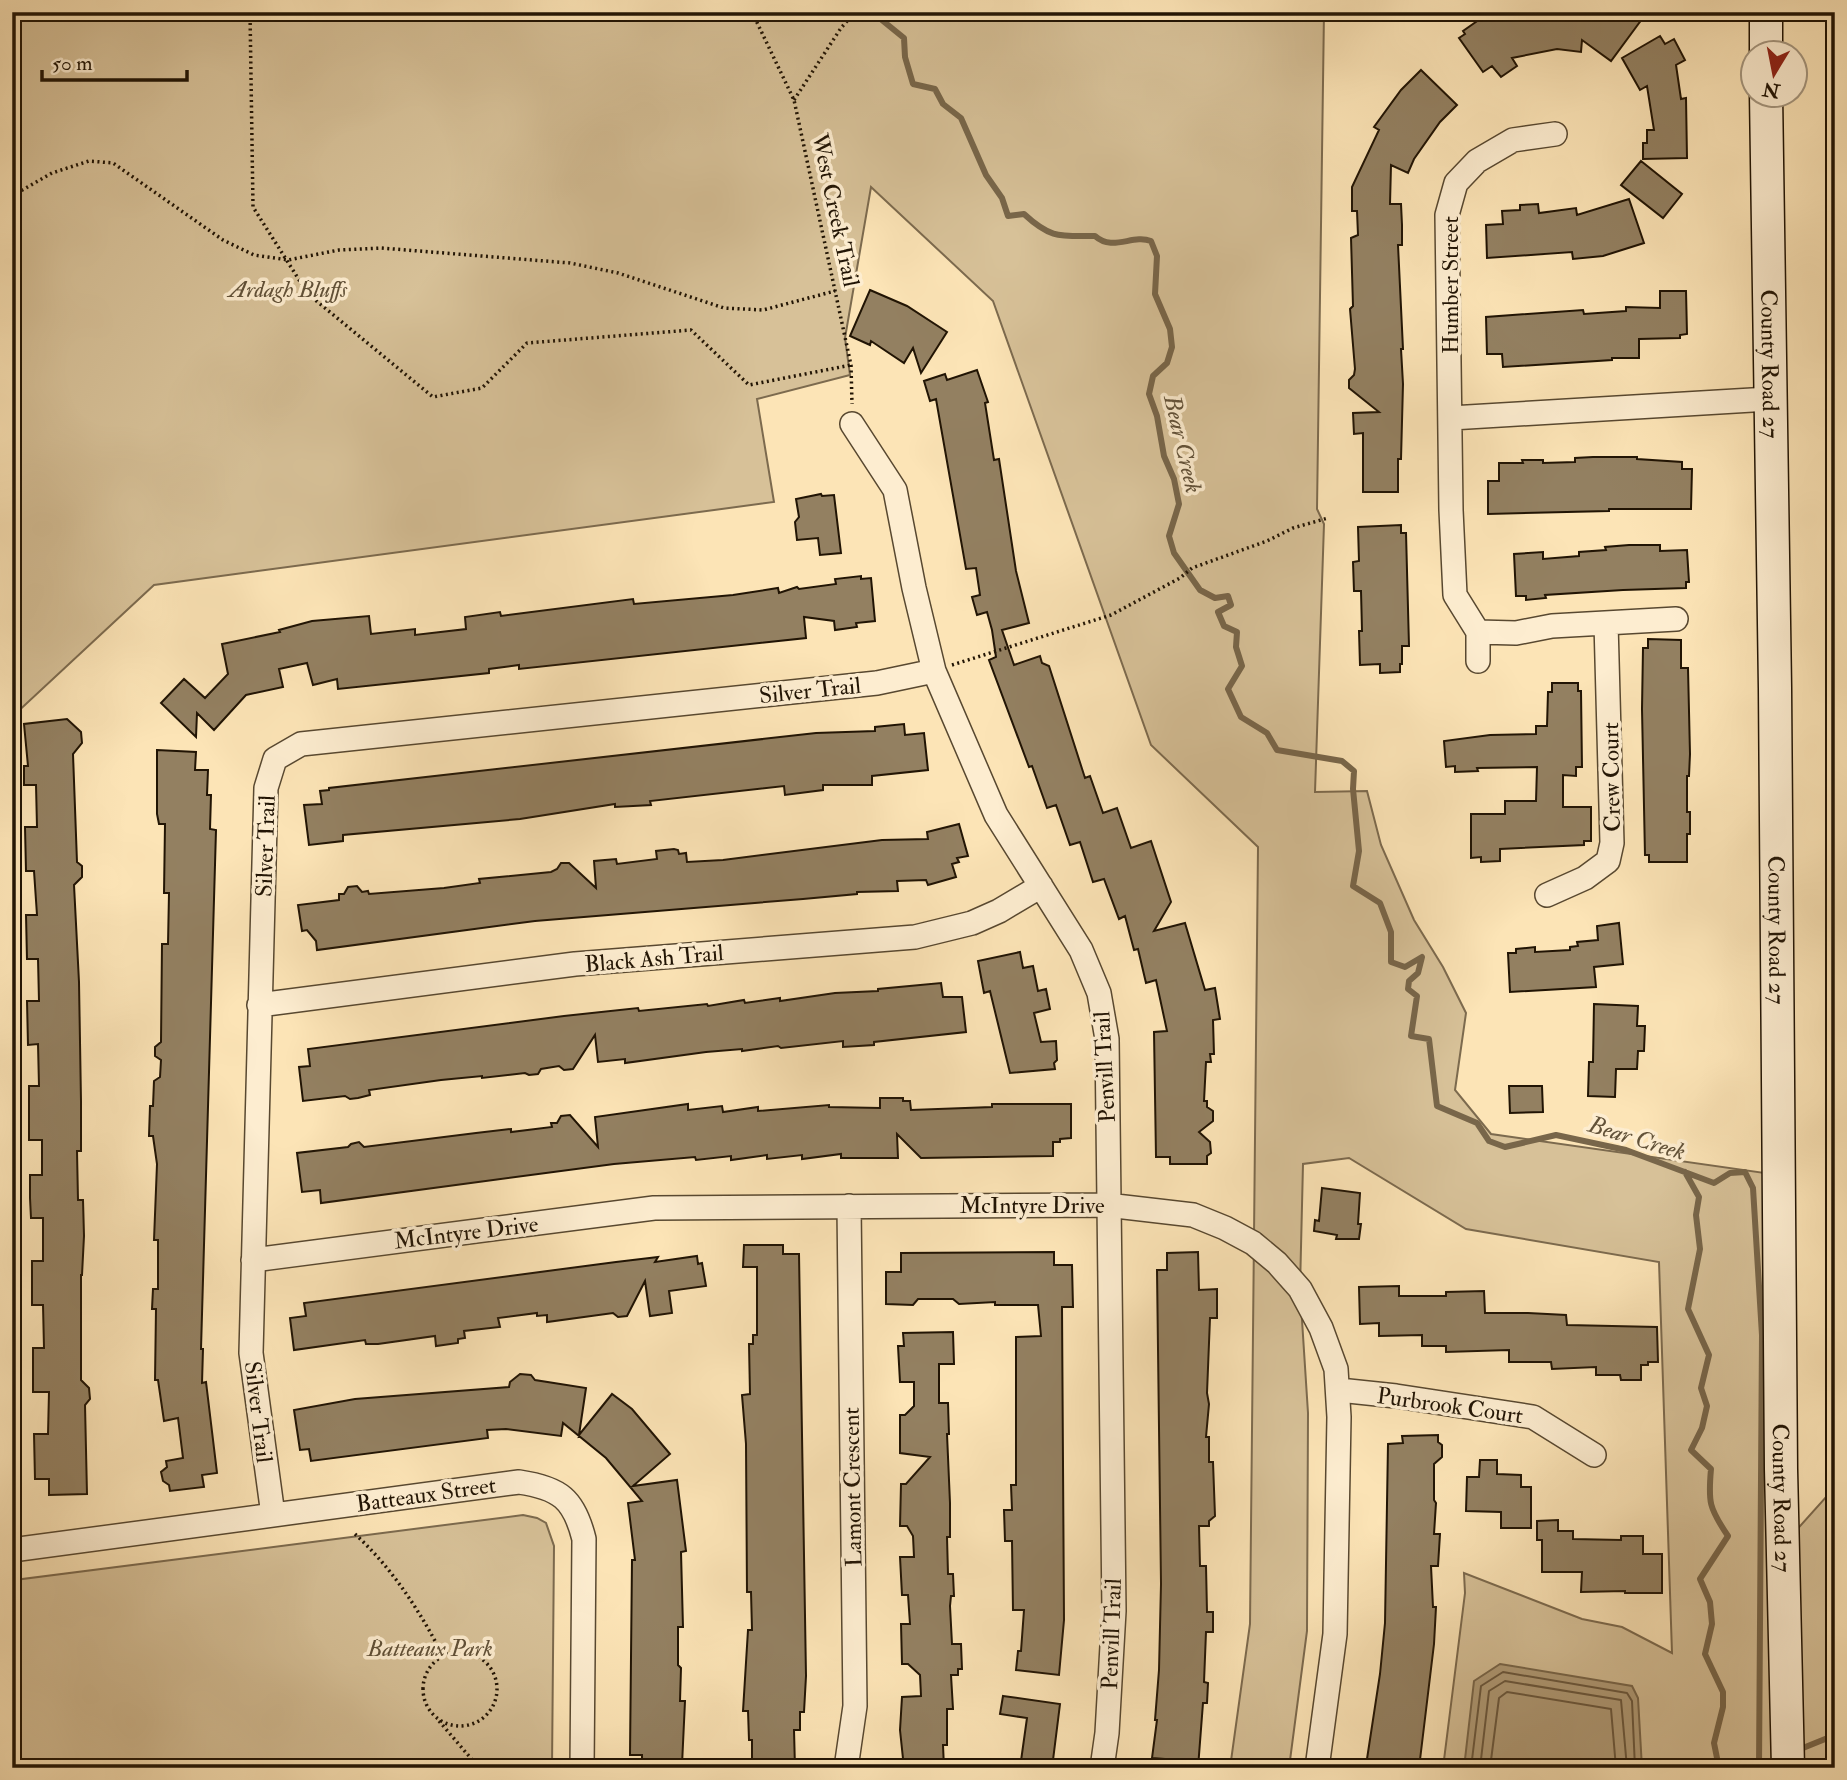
<svg xmlns="http://www.w3.org/2000/svg" width="1847" height="1780" font-family="'IM FELL Double Pica',serif">
	<style>
		.green { fill: #d7c198; stroke: #7c6a4e; stroke-width: 2 }
		.water { fill: #b29d79; stroke: #78664a; stroke-width: 2 }
		.lines { fill: none; stroke-linecap: round; stroke-linejoin: round }
		.shore { stroke: #6a583e; stroke-width: 2 }
		.stream { stroke: #78664a; stroke-width: 6 }
		.building { fill: #938061; stroke: #211404; stroke-width: 2 }
		.minor-casing { stroke: #584830; stroke-width: 26 }
		.secondary-casing { stroke: #211404; stroke-width: 35 }
		.path { stroke: #211404; stroke-width: 3.5; stroke-dasharray: 2 3.5; stroke-linecap: butt }
		.minor { stroke: #fdedd0; stroke-width: 23 }
		.secondary { stroke: #fdedd0; stroke-width: 32 }
		.labels { text-anchor: middle; stroke-width: 7; stroke-linejoin: round; paint-order: stroke }
		.street-label { font-size: 23px; fill: #211404; stroke: #fdedd0 }
		.park-label { font-size: 23px; font-style: italic; fill: #615138; stroke: #fdedd0 }
		.water-label { font-size: 24px; font-style: italic; fill: #625239; stroke: #fdedd0 }
	</style>
	<rect width="100%" height="100%" fill="#fce4b6"/>
	<filter id="stains"><feTurbulence type="fractalNoise" baseFrequency=".00286" numOctaves="4"/><feColorMatrix values="0 0 0 0 .2 0 0 0 0 .09 0 0 0 0 .02 0 0 0 .5 -.17"/></filter>
	<radialGradient id="worn" r=".72"><stop offset=".6" stop-color="#630" stop-opacity="0"/><stop offset="1" stop-color="#630" stop-opacity=".3"/></radialGradient>
	<path class="green" d="M12,12H1324L1317,509L1324,524L1315,792L1367,791L1381,845L1414,920L1443,967L1466,1013L1455,1090L1491,1134L1779,1175L1784,1544L1835,1487V1768H1443L1465,1593L1464,1573L1582,1619L1622,1627L1672,1653L1659,1262L1466,1229L1349,1158L1303,1164L1300,1289L1308,1413L1307,1631L1289,1768H1230L1250,1624L1258,847L1151,745L993,301L871,187L845,338L850,375L757,399L774,502L154,585L12,717Z
		M523,1515L537,1518L546,1523L554,1546L552,1768H18L15,1580Z"/>
	<path class="water" d="M1500,1664L1632,1686L1638,1698L1642,1768H1464L1474,1681Z"/>
	<g class="lines">
		<path class="shore" d="M1471,1768L1481,1686L1503,1672L1627,1693L1632,1701L1635,1768
			M1480,1768L1489,1691L1505,1681L1621,1700L1627,1768
			M1490,1768L1499,1698L1507,1692L1611,1709L1616,1768"/>
		<path class="stream" d="M872,12L904,38L905,57L913,84L935,89L943,104L961,118L986,175L1002,198L1008,216L1024,214C1051,239 1060,236 1095,236C1113,252 1132,234 1151,241L1157,256L1155,294L1170,329L1172,347L1167,363L1153,376L1149,394L1157,416L1164,456L1174,479L1179,504L1169,536L1174,553L1200,590L1215,598L1228,596L1231,605L1218,612L1224,626L1237,632L1236,647L1242,666L1228,689L1241,717L1267,733L1277,750L1342,761L1354,771L1353,789L1359,851L1353,886L1380,903L1391,932V962L1405,967L1422,957L1418,973L1409,981L1408,989L1417,996L1411,1036L1429,1039L1437,1106L1477,1123L1489,1141L1505,1147L1556,1135L1626,1150L1714,1183L1730,1173L1745,1172L1753,1188L1762,1335L1759,1768
			M1685,1172L1699,1197L1696,1215L1700,1249L1688,1309L1709,1355L1701,1388L1707,1406L1702,1428L1691,1450L1711,1469C1708,1502 1709,1508 1728,1536L1700,1579L1710,1602L1712,1624L1705,1654L1723,1692V1707L1714,1743L1719,1768
			M1798,1750L1835,1735"/>
	</g>
	<path class="building" d="M1513,12H1632L1642,19L1611,61L1582,40L1581,52L1557,49L1512,58L1517,66L1501,77L1492,66L1483,72L1459,38L1465,34L1463,31L1483,17L1484,19Z
		M1660,36L1665,44L1674,39L1685,60L1676,65L1681,99L1686,98L1687,158L1643,159V143H1647V130H1654L1647,86L1640,90L1622,58Z
		M1421,70L1457,105L1440,122L1414,159L1408,173L1391,165L1390,204H1401L1402,225V245H1398L1403,349H1401L1403,384L1401,459H1398V492H1363V433L1354,434L1353,413L1379,412L1349,388V380L1354,375L1355,369L1350,309L1353,306L1351,238L1358,235L1357,211H1352V187L1379,130L1374,127L1401,90Z
		M1641,161L1682,194L1663,218L1621,185Z
		M1629,199L1644,243L1603,256L1573,259L1572,252L1487,258L1486,225L1503,224L1502,211L1520,210V205L1538,204L1539,213L1576,208L1577,215Z
		M870,290L907,306L947,332L921,373L913,348L904,363L871,341L870,345L850,336Z
		M1660,291H1686L1687,334L1680,335V338L1639,339V358H1612V360L1503,367L1502,354H1487L1486,317L1583,310L1584,314L1626,311V307L1660,308Z
		M977,370L988,402L985,403L994,460L999,459L1016,571L1029,623L1002,630L1014,665L1040,656L1042,663L1049,666L1085,778L1090,776L1103,813L1117,808L1131,848L1151,841L1171,902L1154,931L1185,923L1205,990L1215,988L1220,1019L1213,1020L1214,1054H1210L1211,1062H1206L1204,1101H1207V1107L1213,1111V1121L1199,1132L1210,1142L1211,1153L1207,1156V1164H1170V1157H1156L1154,1032L1167,1031L1156,980L1146,983L1138,949L1134,950L1125,916L1119,919L1104,879L1093,882L1080,842L1070,845L1056,805L1047,808L1032,766L1029,767L989,660L996,657L992,630L987,612L977,615L972,597L980,595L976,568L966,569L936,399L930,401L924,381L945,374L947,380Z
		M1593,457H1637V459L1682,462V469H1692L1691,509H1609V511L1488,514V481H1499V463H1523L1522,460H1543V463L1575,462V458Z
		M821,494L822,496L834,495L841,553L820,555L818,538L797,540L795,522L799,517L796,499Z
		M1401,525V533H1406L1409,646H1402V664H1400V672L1380,673V664L1360,665L1359,631H1362L1361,591H1354L1353,562L1359,561L1358,527Z
		M1629,545H1660V551L1687,550L1689,582H1686V588L1623,590L1545,595L1546,598L1526,600V596H1516L1514,554L1543,552V559L1579,556V552L1606,550L1605,547Z
		M861,576V579L871,578L875,621L856,623L857,627L835,630L834,621L804,617L806,638L519,669V665L489,669V673L338,689L337,679L313,685L307,663L279,669L283,687L246,695L214,730L197,713L196,737L161,703L184,679L205,698L228,674L222,644L280,632L279,630L312,621L369,616L371,634L415,629V635L466,629L465,617L500,612L501,616L633,599L634,604L733,595L778,588L779,593L797,587L799,589L836,584L835,579Z
		M1648,639L1681,640V668H1688L1690,754L1689,776H1687V812H1690V834H1687V862H1649V855H1645L1642,709L1643,648H1648Z
		M1552,683H1578V691H1581L1582,767H1576V776L1563,775V807H1591V841H1584V845L1500,849V861L1481,862V857L1471,858V814H1505V801H1536L1537,767L1477,768L1478,771L1455,772V766L1446,767L1444,741L1490,735L1536,734V726H1547L1548,692H1552Z
		M67,719L81,732L82,743L73,754L77,862L82,866V877L74,885L79,982L81,1101V1151H77L78,1200H83L84,1236L82,1275H81V1380L89,1388L90,1399L85,1405L87,1494L49,1495V1479H35L34,1434H48L49,1392H33V1348H44L43,1305H32V1261H43V1218H31L30,1198V1175H42V1140H29V1086H39L38,1044L28,1045L27,1001H39L38,959H27L26,915H37L34,871H26L25,827H37L36,785H24V766H28L24,724Z
		M904,724L905,735L924,733L928,770L872,776V785H823V790L785,795L784,786L650,801L651,805L615,807V804L520,819L343,835V841L309,845L304,805L322,804L320,791L329,790V788L816,733L875,731V727Z
		M157,750L196,752L195,770H208L207,795H211L210,829L216,830L201,1349H203L202,1383L206,1382L217,1473L202,1475L204,1487L170,1491L169,1485L163,1481L161,1472L167,1467L166,1461L183,1458L178,1418L164,1421L158,1380H155L156,1309H152L153,1289H158V1240H154L157,1164L153,1136H149L150,1106H153L154,1081L160,1077L161,1060L155,1056V1047L161,1042L162,944H168L169,893H164L165,824H159L157,814Z
		M959,824L968,856L957,858L959,862L952,864L956,877L928,885L926,880L897,881L898,891L857,892V894L803,899L535,921L317,950L316,941L307,930L302,931L298,905L339,900V894H344L348,887L357,886L362,892L368,891L369,894L444,888L480,883L479,879L551,872L557,869L561,863H569L596,888L594,861L616,859L617,864L657,859L656,851L674,849L678,850L679,854L686,853L687,862L723,860L882,840L928,839L927,832Z
		M1619,923L1623,964L1594,967L1596,987L1510,992L1508,953H1516V949L1535,947V952L1570,950V947L1578,946L1577,942L1598,940L1597,926Z
		M1020,952L1023,968L1033,966L1038,991L1046,989L1050,1009L1034,1013L1041,1042L1056,1041L1057,1060L1054,1063L1055,1069L1010,1073L990,991L984,993L978,961Z
		M941,983L943,997H962L966,1032L874,1042V1045L843,1047V1041L781,1048L778,1046L742,1051V1049L706,1052L625,1063V1059L598,1062L595,1035L573,1069L564,1070L559,1066L541,1069L538,1074L529,1075L525,1073L482,1078V1076L441,1080L369,1090L370,1095L358,1098L350,1099L345,1096L303,1101L299,1067L310,1066L308,1049L564,1016L638,1008L639,1011L707,1004L708,1006L744,1000L745,1003L780,998V1001L835,993L878,991V989Z
		M1594,1004L1638,1006L1637,1026H1645L1644,1051H1638L1637,1069H1616L1615,1097L1588,1096L1589,1062H1593Z
		M1509,1086H1542L1543,1112L1510,1113Z
		M880,1098H903V1101H910L911,1110L992,1107V1104H1071V1138L1060,1139V1142H1053V1156L921,1158L897,1134L898,1158H841V1154L802,1159V1155L767,1159V1155L731,1160V1156L696,1160L695,1157L614,1164L321,1203L320,1190L302,1192L297,1153L348,1147L351,1144L359,1142L364,1147L476,1133L511,1129V1132L552,1127L551,1123H557L561,1116L570,1115L598,1147L595,1117L688,1104V1110L722,1106L723,1112L758,1107V1111L829,1105V1107L880,1108Z
		M1322,1188L1360,1193L1358,1224H1361L1359,1239H1336L1337,1235L1314,1231L1315,1220L1319,1221Z
		M744,1245H783V1254H799L806,1676L804,1712H800V1730H794L795,1768H752V1740H749L748,1711H743L748,1630H752L751,1592H747L746,1444L742,1395L750,1394L749,1344H753V1335H757V1267H743Z
		M1054,1252V1265H1072L1073,1307H1062L1064,1620L1059,1675L1016,1670L1018,1651H1021L1024,1610H1013L1012,1541H1005L1004,1510H1012L1011,1485H1016V1337L1041,1336L1038,1305H995V1302L959,1304L953,1299H918L913,1305L886,1304V1272H901V1253Z
		M1198,1252L1199,1290L1217,1289V1318H1210L1207,1393L1209,1404L1206,1437H1209V1462H1213L1215,1516L1209,1521V1526H1199L1200,1566H1206L1207,1612H1213V1632H1206L1204,1682L1208,1683L1207,1703H1203L1198,1768H1163L1164,1759L1152,1758L1157,1720H1155L1159,1670L1161,1584L1157,1270H1167V1253Z
		M697,1256L698,1264L702,1263L706,1286L669,1291L672,1313L650,1316L645,1281L627,1316L618,1317L613,1313L547,1322V1315L537,1316V1313L498,1318L500,1327L464,1331L465,1338L458,1339V1343L436,1346L435,1336L378,1344H366L365,1340L294,1350L290,1318L306,1316L304,1303L616,1262L658,1257L655,1262Z
		M1399,1286V1296H1446V1292L1484,1291L1485,1313H1528L1566,1315L1567,1325L1657,1327L1658,1362H1648V1365H1641V1380H1621L1620,1375H1596V1367L1552,1369L1551,1362H1509V1350L1446,1352V1346H1422V1335L1379,1336V1323L1360,1324L1359,1287Z
		M953,1332L954,1364H939V1403H948L949,1434H947L950,1503V1537H947L948,1574H953L954,1596H951L950,1606L952,1644H961L962,1669H958V1675H951L953,1709H947V1745H943L944,1768H904L900,1730L902,1697L921,1696L920,1675L908,1664H902L901,1624H910L908,1595H902L900,1557H914L913,1536L907,1526H900L901,1484H906L930,1457L900,1453V1415H905L914,1406V1382H900L898,1346H904L903,1333Z
		M520,1374L531,1375L535,1380L586,1388L579,1435L612,1394L632,1409L670,1454L633,1486L677,1480L686,1551L681,1552L683,1627H678V1665L681,1668L680,1701H685L682,1765L642,1764V1755H630L632,1560H635L628,1503L642,1501L606,1458L563,1423L561,1436L506,1429L487,1430L488,1438L311,1461L309,1449L300,1450L294,1410L355,1399L509,1387L510,1382Z
		M1438,1435V1442L1442,1445V1457L1434,1464V1500L1436,1503L1434,1534H1440L1438,1566H1431L1433,1607H1436L1434,1644L1419,1768H1383V1762L1367,1759L1380,1674L1385,1623L1388,1444L1403,1443L1402,1436Z
		M1480,1460H1497V1474L1521,1475V1487H1531V1528H1501V1512L1466,1511L1467,1477H1479Z
		M1558,1520V1531H1573V1539L1621,1540V1536H1643V1554H1662V1593H1625V1591L1581,1592L1582,1572H1542V1540H1537V1521Z
		M1003,1696L1060,1704L1052,1768H1020L1027,1718L1000,1714Z"/>
	<g class="lines">
		<g class="minor-casing">
			<path id="minor" d="M1451,418L1769,399
				M852,424L895,490L914,588L934,671L996,815L1081,950L1099,993L1107,1039L1114,1611L1107,1733L1102,1768
				M1478,632L1516,633L1552,626L1676,619
				M1478,661V632L1455,595L1451,510L1447,215L1456,183L1477,161L1513,140L1555,134
				M1547,895L1585,878L1608,861L1612,843L1606,623
				M259,1005L575,964L915,937L972,923L999,911L1041,886
				M253,1260L654,1208L1107,1205L1193,1215L1225,1228L1253,1243L1277,1263L1300,1289L1321,1328L1336,1369L1339,1417L1335,1634L1317,1768
				M1339,1390L1396,1396L1533,1417L1594,1455
				M273,1515L251,1353L266,788L275,759L301,744L877,683L934,671
				M12,1550L519,1482C560,1488 574,1499 584,1539L582,1768
				M846,1768L855,1706L849,1206"/>
		</g>
		<g class="secondary-casing">
			<g id="secondary">
				<path d="M1766,12V52"/>
				<path id="s1" d="M1766,94L1775,688L1781,1469L1788,1768"/>
			</g>
		</g>
		<path class="path" d="M250,12L253,207L308,294L433,397L482,388L527,343L691,330L749,385L851,365
			M752,12L794,100L851,365L852,404
			M794,100L841,28L855,12
			M12,196L52,173L89,161L113,163L223,240L254,255L288,260L339,250L381,248L570,263L618,273L724,308L763,310L835,291
			M952,665L1111,615L1180,578L1192,568L1267,541L1293,528L1328,518
			M355,1534C392,1568 420,1611 443,1656
			M12,1575L15,1768
			M423 1689a37 37 0 1 1 74 0a37 37 0 1 1-74 0Z
			M439,1721L474,1762V1768"/>
		<use href="#minor" class="minor"/>
		<use href="#secondary" class="secondary"/>
	</g>
	<g class="labels">
		<g class="street-label">
			<text transform="translate(836 210) rotate(78)" y="8">West Creek Trail</text>
			<text transform="translate(1450 285) rotate(-90)" y="8">Humber Street</text>
			<text dy="8" stroke="none"><textPath href="#s1" startOffset="270">County Road 27</textPath></text>
			<text transform="translate(810 690) rotate(-6)" y="8">Silver Trail</text>
			<text transform="translate(1611 777) rotate(-91)" y="8">Crew Court</text>
			<text transform="translate(265 846) rotate(-88)" y="8">Silver Trail</text>
			<text dy="8" stroke="none"><textPath href="#s1" startOffset="836">County Road 27</textPath></text>
			<text transform="translate(654 958) rotate(-5)" y="8">Black Ash Trail</text>
			<text transform="translate(1104 1067) rotate(-93)" y="8">Penvill Trail</text>
			<text x="1032" y="1213">McIntyre Drive</text>
			<text transform="translate(466 1232) rotate(-7)" y="8">McIntyre Drive</text>
			<text transform="translate(1450 1405) rotate(8)" y="8">Purbrook Court</text>
			<text transform="translate(259 1412) rotate(83)" y="8">Silver Trail</text>
			<text transform="translate(852 1487) rotate(-91)" y="8">Lamont Crescent</text>
			<text transform="translate(426 1494) rotate(-8)" y="8">Batteaux Street</text>
			<text dy="8" stroke="none"><textPath href="#s1" startOffset="1404">County Road 27</textPath></text>
			<text transform="translate(1111 1634) rotate(-88)" y="8">Penvill Trail</text>
		</g>
		<g class="park-label">
			<text x="288" y="297">Ardagh Bluffs</text>
			<text x="430" y="1656">Batteaux Park</text>
		</g>
		<g class="water-label">
			<text transform="translate(1183 444) rotate(77)" y="8">Bear Creek</text>
			<text transform="translate(1637 1138) rotate(17)" y="8">Bear Creek</text>
		</g>
	</g>
	<rect width="1847" height="1780" fill="none" stroke="#fce4b6" stroke-width="42"/>
	<rect x="14" y="14" width="1819" height="1752" fill="none" stroke="#211404" stroke-width="3.5"/>
	<rect x="21" y="21" width="1805" height="1738" fill="none" stroke="#211404" stroke-width="2"/>
	<g transform="translate(1774 74) rotate(190)"><circle r="33" fill="#fdedd0" stroke="#a5967e" stroke-width="2"/>
	<path d="M0-5L12 26L0 18L-12 26Z" fill="#8f2418"/>
	<text y="-10" font-size="19" font-weight="bold" text-anchor="middle" fill="#211404">N</text>
	</g>
	<path d="M42 70v10h145v-10" fill="none" stroke="#211404" stroke-width="3.5"/>
	<text x="52" y="70" font-size="21" fill="#211404" stroke="#fdedd0" stroke-width="5" paint-order="stroke">50 m</text>
	<rect width="100%" height="100%" filter="url(#stains)"/>
	<rect width="100%" height="100%" fill="url(#worn)"/>
</svg>
